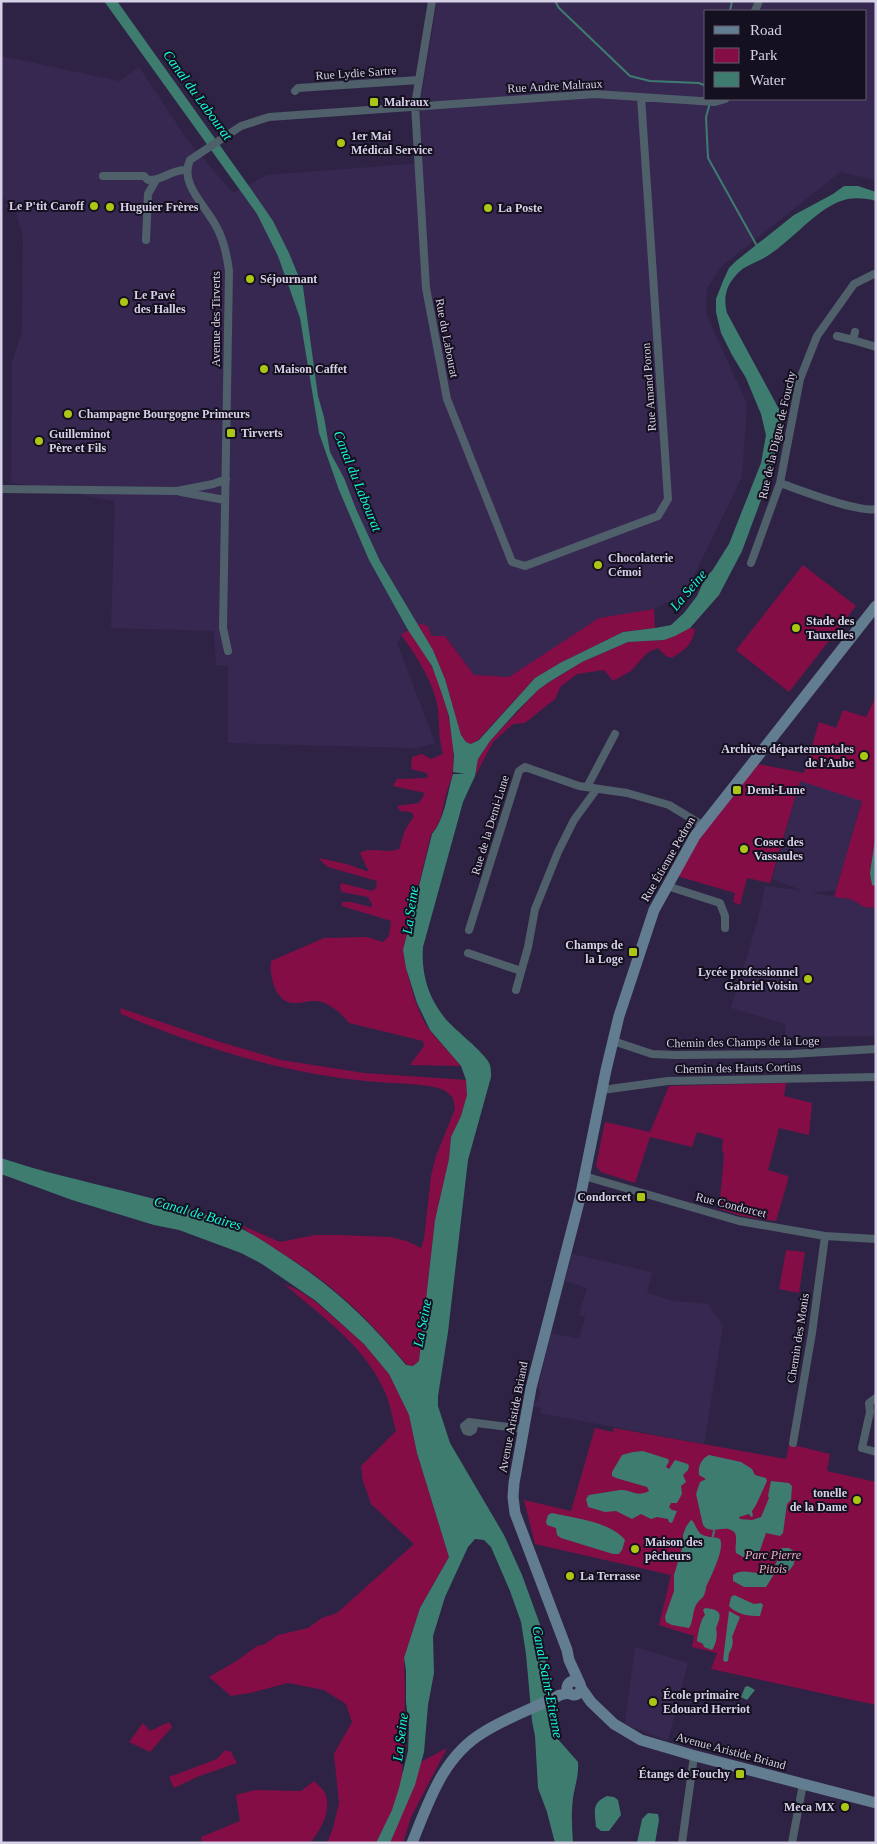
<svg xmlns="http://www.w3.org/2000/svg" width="877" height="1844" font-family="'Times New Roman',serif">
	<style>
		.built { fill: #372851; fill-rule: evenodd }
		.green { fill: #840d46 }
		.water { fill: #3e7c6f }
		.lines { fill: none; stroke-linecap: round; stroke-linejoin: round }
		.stream { stroke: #3e7c6f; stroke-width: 2 }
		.street { stroke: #4f606b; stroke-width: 8 }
		.secondary { stroke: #637d90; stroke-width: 11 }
		.poi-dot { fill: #abc615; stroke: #15101f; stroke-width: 2 }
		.labels { text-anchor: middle; stroke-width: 4; stroke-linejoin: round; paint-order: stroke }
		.street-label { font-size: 12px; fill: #d7d1e7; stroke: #15101f }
		.poi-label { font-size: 12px; font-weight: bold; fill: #d7d1e7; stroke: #15101f; text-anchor: start }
		.park-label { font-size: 12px; font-style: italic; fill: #f0afc3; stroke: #15101f }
		.water-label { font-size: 14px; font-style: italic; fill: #14f9da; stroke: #15101f }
	</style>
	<rect width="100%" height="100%" fill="#2f2345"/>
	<path class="built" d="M437,1H876V180L840,172L722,266L707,288L706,314L747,404L742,477L685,594L654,609L599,619L509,677L474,675L445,636H431L416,623L405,631L397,643L435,743L417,748L228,743V666L216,665L214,631L111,628L115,501L11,482L12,363L22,331L23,236L14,205L1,197V56L119,81L139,67L188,141L233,193L267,175L410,164L423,165L420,116L421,100ZM706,11H866V99H706Z
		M800,781L862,800L836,890L811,893L851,899L864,907L876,908V1036L786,1037L785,1031L786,1024L731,1008L757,923L765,886L804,891L772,879Z
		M572,1254L652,1272L647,1293L674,1301L708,1304L723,1326L704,1444L540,1413L541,1408L533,1406L538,1399L541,1392L538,1388L551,1333L579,1339L584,1322L585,1316L579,1315L587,1288L565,1281Z
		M635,1647L688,1663L668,1741L625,1724Z"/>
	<path class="green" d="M803,565L856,606L789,692L736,650Z
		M654,609L655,628L623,632L560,663L535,678L478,740L471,744L466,742L461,735L445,679L433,650L417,623L428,626L431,636H445L474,675L509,677L599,618Z
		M690,628L695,629C692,645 686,649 672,658L666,656L658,648L647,653L631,671L613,681L604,670L577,674L561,686L555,699L525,723L513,724L493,742L475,776L478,759L490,741L538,690L551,681L582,662L628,642L664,640Z
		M408,630C416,642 425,653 431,665C445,690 456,742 453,769C452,780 447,789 445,799C442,813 441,823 431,834L403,950C406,972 416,1010 428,1028C438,1041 450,1053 461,1066L410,1065L424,1046L423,1041L349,1023C342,1014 333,1006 322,1002C312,999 304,1003 295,1003C276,1005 269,976 271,961L324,938L367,937L383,942L389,936L391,921L342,906V902H351L371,907L372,904L368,897L342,892L340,888L341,883L372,891L376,888L377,881L328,867L318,858L347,864L369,872L360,853C371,846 387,854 399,849L405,830L414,816L411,812L400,811L397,806L419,803L425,793L393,786L397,779L428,778L427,773L411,769L412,757L422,754L431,759L443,754C438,737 440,721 437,704C433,682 415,653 401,635Z
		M876,696V908L864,907L851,899L834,897L862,801L800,781L770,883L747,878L740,905L733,902L735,893L677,876L709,818L753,763L804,773L819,722L836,728L843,710L866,717Z
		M120,1008L220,1042L281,1060L364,1073L466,1080L467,1095L461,1116L451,1137L449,1159L435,1220L419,1361L413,1366L407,1365C385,1339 362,1313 335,1291C308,1268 277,1250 247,1231L241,1225L280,1242L315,1235H338L390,1237L407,1241L421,1248L424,1239L431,1176L436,1156L455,1109L453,1098C450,1095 447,1092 444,1090C427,1083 396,1084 377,1082C289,1075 202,1048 121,1014Z
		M786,1083L784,1096L812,1103L809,1135L779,1128L768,1170L788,1176V1180L776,1221L742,1216L719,1209L724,1156L722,1148L723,1139L697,1132L692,1147L650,1137L635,1183L601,1172L596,1166L605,1122L650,1132L669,1086Z
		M786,1250L805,1252L799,1293L779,1289Z
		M284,1284L298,1290L316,1302L364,1344L389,1374L409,1415L417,1453L449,1557L420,1608L404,1658L405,1693L402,1772L447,1748L411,1817L403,1843H327L333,1828L339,1803L334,1754L352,1722L346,1704L324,1690L288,1683L250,1693L231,1696L209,1677L238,1660L257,1646L263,1645L278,1635L308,1628L322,1618L337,1613L414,1544L371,1504L363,1481L361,1466L396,1431C392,1417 390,1402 384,1390C364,1345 320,1315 284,1284Z
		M595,1428L613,1432L614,1428L786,1459L789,1444L830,1454L827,1471L876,1482V1705L711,1669L717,1653L692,1647L694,1636L659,1625L671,1575L535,1544L524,1500L571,1511Z
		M169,1722L172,1727L150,1752L129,1742L143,1723L150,1731Z
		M225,1750L231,1752L237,1763L197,1777L174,1788L169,1777L217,1759Z
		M314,1781C317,1784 323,1789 325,1793C332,1811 321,1830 310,1843H202L201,1837L240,1821L236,1795L255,1790L301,1791Z"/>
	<path class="water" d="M104,1H117L251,189L273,221L289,253L303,287L318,396L324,417L330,452L344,478L356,509L380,561L433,650L445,679L461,735L466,742L471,744L479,740L535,678L560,663L623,632L655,628L671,625L684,613L697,596L705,578L712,571L729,544L761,463L766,435L761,414L746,378L732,355L721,333L716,312V299L723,281L729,268L736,261L794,215L833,194L844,186H858L876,192V201C865,198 852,197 841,201C815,210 789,244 764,258C755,263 744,266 737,274C726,286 723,297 727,313L780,411L783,424L781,437L771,473L742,551L719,595L690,628L675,636L664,640L628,642L582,662L549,682L538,690L517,711L490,741L478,759L475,776L463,802L423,947C421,973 428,997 444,1017C453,1029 486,1053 490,1065C491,1069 491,1073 491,1077L468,1160L448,1332L438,1396V1406L450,1443L504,1535L522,1575L542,1630L553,1728L556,1737L578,1762C579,1775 575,1785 573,1798C571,1813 572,1828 573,1843H555L547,1812L538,1788L535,1736L532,1721L526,1654L521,1622L510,1591L491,1547L484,1540L475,1539L468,1547L445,1597L433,1636L434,1673L428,1705L424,1752L415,1785L390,1843H376L392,1810L399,1788L408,1751L409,1727L406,1702V1670L404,1658L420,1608L449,1557L417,1453L409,1415L389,1374L364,1344L316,1301L262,1264L241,1253L179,1230L154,1225L72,1200L1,1174V1158C81,1185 167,1195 244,1230C258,1237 271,1246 283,1254C333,1286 369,1320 406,1365L413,1366L419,1361L435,1220L449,1159L451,1137L461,1116L467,1095L466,1080L461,1066L430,1030L417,1003L406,968L403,950L432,834C445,819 447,794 453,774H465L453,772L454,756L449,716L442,694L432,666L408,630L369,560L339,490L319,433L300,318L278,256L257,214Z
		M876,833V886L872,885L870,873Z
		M643,1451L668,1459L669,1461L666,1467L669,1469L675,1460L688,1464L689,1466L688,1470L683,1475L686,1482L681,1486L682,1494L677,1503H671L669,1507L672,1510L677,1511L672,1523L669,1522L668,1519L657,1517L651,1519L641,1514L632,1519L616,1511L605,1512L588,1507L586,1499L589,1495L620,1490C631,1489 635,1497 647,1492L649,1491L647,1487L616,1478L612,1476V1472L622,1455L633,1452Z
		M709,1455L741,1462L752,1469L755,1475L766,1478L767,1481L756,1505L752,1511L753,1516L751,1517L749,1514L739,1517L740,1519L752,1520L761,1517L769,1498L768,1496L771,1481L789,1483L792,1486L791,1500L787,1504L783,1533L780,1536L766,1533L758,1556L745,1558L736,1553C734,1547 739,1535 733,1531C723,1524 711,1536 703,1525L696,1494L700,1482L706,1479L699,1475C698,1466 701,1459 709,1455Z
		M552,1513C574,1518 611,1522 625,1540L622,1550L619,1554H613L561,1538L557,1535L556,1528L547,1525L546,1522L548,1515Z
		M692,1520C695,1524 696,1528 699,1532C703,1538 714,1536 720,1539C725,1549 711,1576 706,1587C706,1589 705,1594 703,1597C702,1599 699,1600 698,1602C692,1609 694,1621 689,1628L672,1625L666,1622L665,1617L674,1591V1575L683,1545V1535L686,1527L690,1521Z
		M782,1548H789L795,1552L794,1564L789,1571C771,1571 775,1575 766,1587H744L733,1581V1575C746,1565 760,1581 774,1566C779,1561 778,1554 782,1548Z
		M734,1595L754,1604L761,1603L763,1605L760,1616C749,1616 737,1615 729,1606L731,1597Z
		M705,1608C722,1610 722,1614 716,1628C718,1634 716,1645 712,1650L704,1647L703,1644L697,1641C698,1634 700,1620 705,1615L703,1610Z
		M729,1611L740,1617L732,1637C734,1642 732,1649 729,1653L728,1661L725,1662L723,1660Z
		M748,1686L755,1690L747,1700L741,1697L745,1687Z
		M607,1796L614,1797L618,1800L621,1815L609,1831H601L596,1827C595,1812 591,1803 607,1796Z
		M648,1813L658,1814L659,1820L655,1843H637L642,1819Z"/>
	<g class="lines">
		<path class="stream" d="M555,1L559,8L630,76L650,81L699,83L706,86
			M730,11L732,1
			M710,103L706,117L708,158L757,246
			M713,1536L714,1531"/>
		<path class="street" d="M432,1L415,105L426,288L447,399L512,562L525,566L658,516L668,499L641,97
			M755,11L759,1
			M295,91L298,88L419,80
			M103,176H144L148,180C163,181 169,170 186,170
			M146,240L148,194L156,180
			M855,332L853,340L876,347
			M837,336L853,340
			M780,483C800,490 858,513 876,509
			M1,489L177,491L213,484L226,479
			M181,492L225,500
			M751,563L780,483L800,379L817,336L854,284L874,274
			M228,651L223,628L229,271C227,255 224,240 216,226C206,206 179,184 190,160L241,126L269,117L595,94L715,102L725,99
			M587,787L615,734
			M667,886L720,903L725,916V928
			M469,930L519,771L525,767L579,786L627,793L669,805L702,825
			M468,953L521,971
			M516,990L528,947L535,909L558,852L574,820L596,790
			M613,1041L652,1054L675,1055L791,1054L876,1049
			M602,1090L668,1081L876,1077
			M584,1176L739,1221L825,1236L876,1239
			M876,1398L869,1403L870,1412L862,1448L876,1452
			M471,1423L474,1425L473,1430L470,1432L466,1431L464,1426L469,1422L523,1429
			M793,1443L812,1333L825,1236
			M682,1843L694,1756
			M792,1843L803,1784"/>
		<path class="secondary" d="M567 1688a7 7 0 1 1 14 0a7 7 0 1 1-14 0Z
			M580,1684L569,1660L567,1650L515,1513L513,1497L514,1483L531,1388L580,1198L606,1070L619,1016L654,910L695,836L876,606
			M581,1688L591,1702L614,1724L641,1740L692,1755L876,1803
			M412,1843C429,1801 443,1756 484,1732C508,1717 535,1708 560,1695L569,1693"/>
	</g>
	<g class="poi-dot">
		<rect x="369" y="97" width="10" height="10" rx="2.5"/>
		<circle cx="341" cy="143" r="5"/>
		<circle cx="94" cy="206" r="5"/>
		<circle cx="110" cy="207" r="5"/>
		<circle cx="488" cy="208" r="5"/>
		<circle cx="250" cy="279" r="5"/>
		<circle cx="124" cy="302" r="5"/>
		<circle cx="264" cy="369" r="5"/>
		<circle cx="68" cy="414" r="5"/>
		<rect x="226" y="428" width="10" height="10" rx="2.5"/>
		<circle cx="39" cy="441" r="5"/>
		<circle cx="598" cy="565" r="5"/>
		<circle cx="796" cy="628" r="5"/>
		<circle cx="864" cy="756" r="5"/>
		<rect x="732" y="785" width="10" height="10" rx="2.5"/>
		<circle cx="744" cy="849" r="5"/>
		<rect x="628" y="947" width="10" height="10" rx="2.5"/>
		<circle cx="808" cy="979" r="5"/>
		<rect x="636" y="1192" width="10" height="10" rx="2.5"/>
		<circle cx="857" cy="1500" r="5"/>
		<circle cx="635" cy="1549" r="5"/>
		<circle cx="570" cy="1576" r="5"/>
		<circle cx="653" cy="1702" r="5"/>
		<rect x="735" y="1769" width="10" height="10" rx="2.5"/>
		<circle cx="845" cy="1807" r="5"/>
	</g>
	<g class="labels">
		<g class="street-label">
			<text transform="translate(356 73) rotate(-4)" y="4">Rue Lydie Sartre</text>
			<text transform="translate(555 86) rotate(-3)" y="4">Rue Andre Malraux</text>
			<text transform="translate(216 319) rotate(-90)" y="4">Avenue des Tirverts</text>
			<text transform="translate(447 338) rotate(79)" y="4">Rue du Labourat</text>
			<text transform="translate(649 387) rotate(-94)" y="4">Rue Amand Poron</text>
			<text transform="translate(777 435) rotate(-77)" y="4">Rue de la Digue de Fouchy</text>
			<text transform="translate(490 825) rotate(-73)" y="4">Rue de la Demi-Lune</text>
			<text transform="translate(668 859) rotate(-60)" y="4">Rue Étienne Pedron</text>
			<text transform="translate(743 1042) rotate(-1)" y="4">Chemin des Champs de la Loge</text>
			<text transform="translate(738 1068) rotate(-1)" y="4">Chemin des Hauts Cortins</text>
			<text transform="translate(731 1205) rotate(14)" y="4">Rue Condorcet</text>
			<text transform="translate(798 1338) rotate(-81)" y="4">Chemin des Monis</text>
			<text transform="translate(513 1417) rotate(-79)" y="4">Avenue Aristide Briand</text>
			<text transform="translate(731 1751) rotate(15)" y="4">Avenue Aristide Briand</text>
		</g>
		<g class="poi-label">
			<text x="384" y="106">Malraux</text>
			<text x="351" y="140">1er Mai<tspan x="351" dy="14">Médical Service</tspan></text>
			<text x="84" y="210" text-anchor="end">Le P'tit Caroff</text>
			<text x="120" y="211">Huguier Frères</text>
			<text x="498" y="212">La Poste</text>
			<text x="260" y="283">Séjournant</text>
			<text x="134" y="299">Le Pavé<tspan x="134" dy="14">des Halles</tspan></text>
			<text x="274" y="373">Maison Caffet</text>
			<text x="78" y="418">Champagne Bourgogne Primeurs</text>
			<text x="241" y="437">Tirverts</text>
			<text x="49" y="438">Guilleminot<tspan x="49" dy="14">Père et Fils</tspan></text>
			<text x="608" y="562">Chocolaterie<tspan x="608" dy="14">Cémoi</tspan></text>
			<text x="806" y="625">Stade des<tspan x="806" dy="14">Tauxelles</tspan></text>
			<text x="854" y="753" text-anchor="end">Archives départementales<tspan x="854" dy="14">de l'Aube</tspan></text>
			<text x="747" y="794">Demi-Lune</text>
			<text x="754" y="846">Cosec des<tspan x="754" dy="14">Vassaules</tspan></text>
			<text x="623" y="949" text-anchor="end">Champs de<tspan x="623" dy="14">la Loge</tspan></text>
			<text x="798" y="976" text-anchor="end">Lycée professionnel<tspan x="798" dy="14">Gabriel Voisin</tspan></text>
			<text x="631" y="1201" text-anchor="end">Condorcet</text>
			<text x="847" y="1497" text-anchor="end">tonelle<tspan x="847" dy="14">de la Dame</tspan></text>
			<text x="645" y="1546">Maison des<tspan x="645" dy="14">pêcheurs</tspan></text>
			<text x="580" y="1580">La Terrasse</text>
			<text x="663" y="1699">École primaire<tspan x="663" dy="14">Edouard Herriot</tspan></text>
			<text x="730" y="1778" text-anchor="end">Étangs de Fouchy</text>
			<text x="835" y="1811" text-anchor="end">Meca MX</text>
		</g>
		<g class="park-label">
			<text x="773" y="1559">Parc Pierre<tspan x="773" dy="14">Pitois</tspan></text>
		</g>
		<g class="water-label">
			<text transform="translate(198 95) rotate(54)" y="5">Canal du Labourat</text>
			<text transform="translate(358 481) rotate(68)" y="5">Canal du Labourat</text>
			<text transform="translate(688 590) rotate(-50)" y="5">La Seine</text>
			<text transform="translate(410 910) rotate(-82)" y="5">La Seine</text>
			<text transform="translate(198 1213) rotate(16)" y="5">Canal de Baires</text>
			<text transform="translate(422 1323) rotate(-79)" y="5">La Seine</text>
			<text transform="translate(548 1682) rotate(79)" y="5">Canal Saint-Etienne</text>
			<text transform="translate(400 1737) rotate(-83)" y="5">La Seine</text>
		</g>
	</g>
	<rect width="877" height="1844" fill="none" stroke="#d7d1e7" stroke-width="5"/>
	<rect x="704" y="10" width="162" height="90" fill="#15101f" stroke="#635d6f"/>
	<rect x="714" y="26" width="25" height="8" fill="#637d90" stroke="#635d6f"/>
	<text x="750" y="35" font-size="15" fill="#d7d1e7">Road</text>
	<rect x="714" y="48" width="25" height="15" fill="#840d46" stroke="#635d6f"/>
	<text x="750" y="60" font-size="15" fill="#d7d1e7">Park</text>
	<rect x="714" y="72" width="25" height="15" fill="#3e7c6f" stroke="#635d6f"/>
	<text x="750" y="85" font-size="15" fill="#d7d1e7">Water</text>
</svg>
